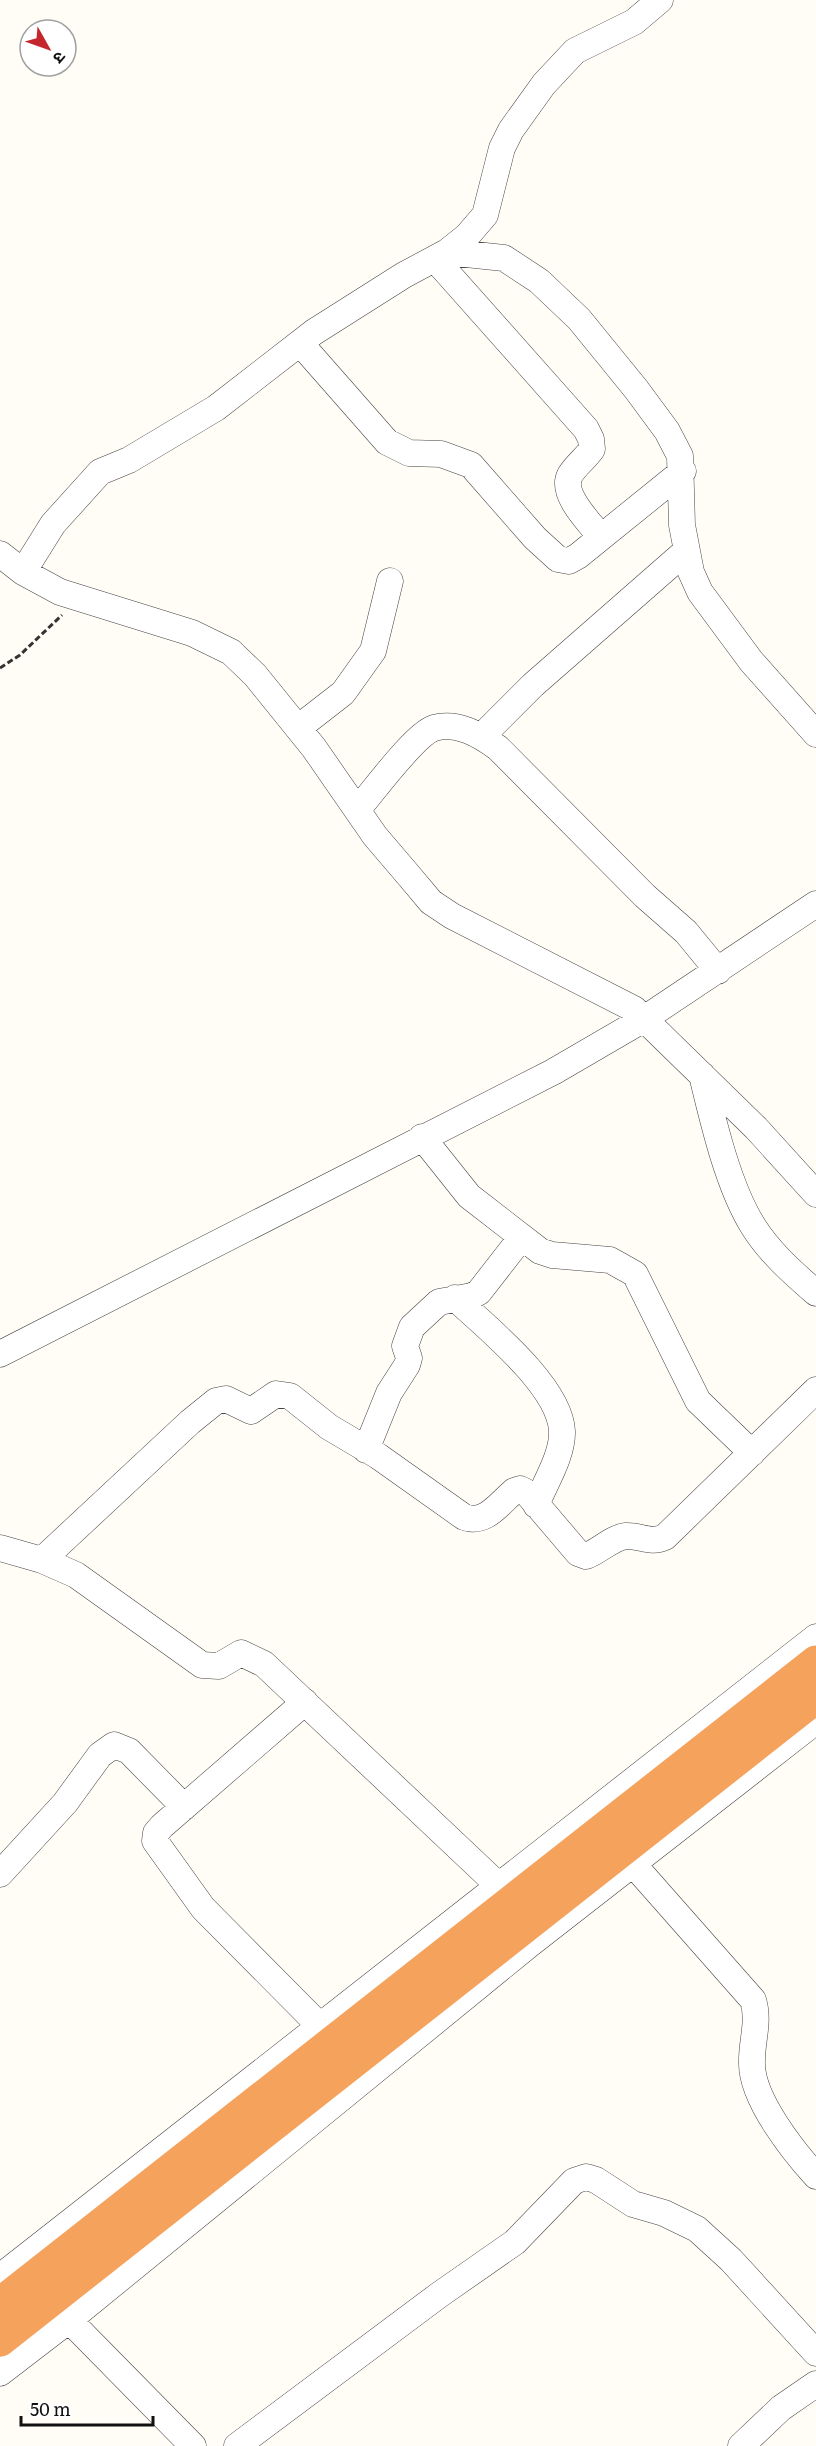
<svg xmlns="http://www.w3.org/2000/svg" width="816" height="2446" font-family="Literata,'Noto Sans Devanagari',serif">
	<style>
		.lines { fill: none; stroke-linecap: round; stroke-linejoin: round }
		.minor-casing { stroke: #444; stroke-width: 27 }
		.highway-casing { stroke: #222; stroke-width: 34 }
		.path { stroke: #333; stroke-width: 3; stroke-dasharray: 6 3; stroke-linecap: butt }
		.minor { stroke: #fff; stroke-width: 26 }
		.highway { stroke: #f5a25d; stroke-width: 33 }
	</style>
	<rect width="100%" height="100%" fill="#fffdf5"/>
	<g class="lines">
		<g class="minor-casing">
			<path id="minor" d="M447,252L504,258L539,281L579,319L636,389L667,431L680,456L682,525L691,572L700,592L751,661L816,734
				M435,259L586,429L591,439L592,449C586,458 576,465 570,475C560,494 590,523 601,537
				M300,343L387,442L409,453L441,454L471,465L535,538L558,559L569,561L578,556L683,471
				M0,554L23,572L60,592L192,633L231,652L255,675L314,748L375,836L410,877L431,902L452,916L634,1009L756,1128L816,1194
				M23,572L53,524L100,472L129,460L216,408L314,332L404,275L447,252L467,236L485,215L502,148L511,130L544,84L575,51L634,22L660,0
				M298,728L343,693L373,651L390,581
				M482,736L533,685L686,551
				M358,809C373,792 414,735 434,728C457,721 480,735 498,748L645,896L686,932L718,971
				M702,1075C713,1121 728,1186 753,1226C769,1252 793,1273 816,1293
				M422,1137L469,1196L540,1251L552,1255L610,1260L635,1274L698,1401L752,1453
				M455,1298C486,1327 560,1386 562,1431C563,1455 545,1483 536,1505
				M0,1354L553,1072L644,1019L816,904
				M366,1450L389,1393L407,1365L409,1358L405,1346L412,1327L439,1302L472,1296L479,1292L521,1238
				M0,1548L42,1560L76,1575L202,1665L219,1666L241,1653L264,1664L498,1885
				M42,1560L190,1422L216,1401L226,1399L251,1411L276,1394L290,1396L329,1427L378,1456L464,1517C485,1525 499,1504 514,1491L520,1489L526,1492L578,1553L586,1556C600,1551 611,1538 626,1536C640,1535 650,1544 665,1537L816,1390
				M305,1702L162,1826L156,1833L155,1841L203,1908L319,2025
				M633,1864L753,2000C760,2022 751,2042 752,2064C752,2099 793,2151 816,2176
				M0,1874L65,1803L100,1755L114,1745L129,1751L184,1807
				M0,2277L816,1637
				M69,2320L193,2446
				M0,2373L69,2320L530,1944L816,1721
				M237,2446L439,2295L515,2242L574,2181L586,2177L596,2180L633,2204L664,2213L697,2229L731,2260L816,2353
				M741,2446L781,2408L816,2384"/>
		</g>
		<g class="highway-casing">
			<path id="highway" d="M0,2304L816,1662
				M0,2340L816,1697"/>
		</g>
		<path class="path" d="M0,668L20,655L62,615"/>
		<use href="#minor" class="minor"/>
		<use href="#highway" class="highway"/>
	</g>
	<g transform="translate(48 48) rotate(130)"><circle r="28" fill="#ffffff" stroke="#a0a0a0" stroke-width="1.5"/>
	<path d="M0-4.5L10 22L0 15L-10 22Z" fill="#c4262e"/>
	<text y="-9" font-size="16" font-weight="bold" text-anchor="middle" fill="#111111">उ</text>
	</g>
	<path d="M21 2416v9h132v-9" fill="none" stroke="#111111" stroke-width="3"/>
	<text x="30" y="2416" font-size="18" fill="#111111" stroke="#ffffff" stroke-width="4.5" paint-order="stroke">50 m</text>
</svg>
